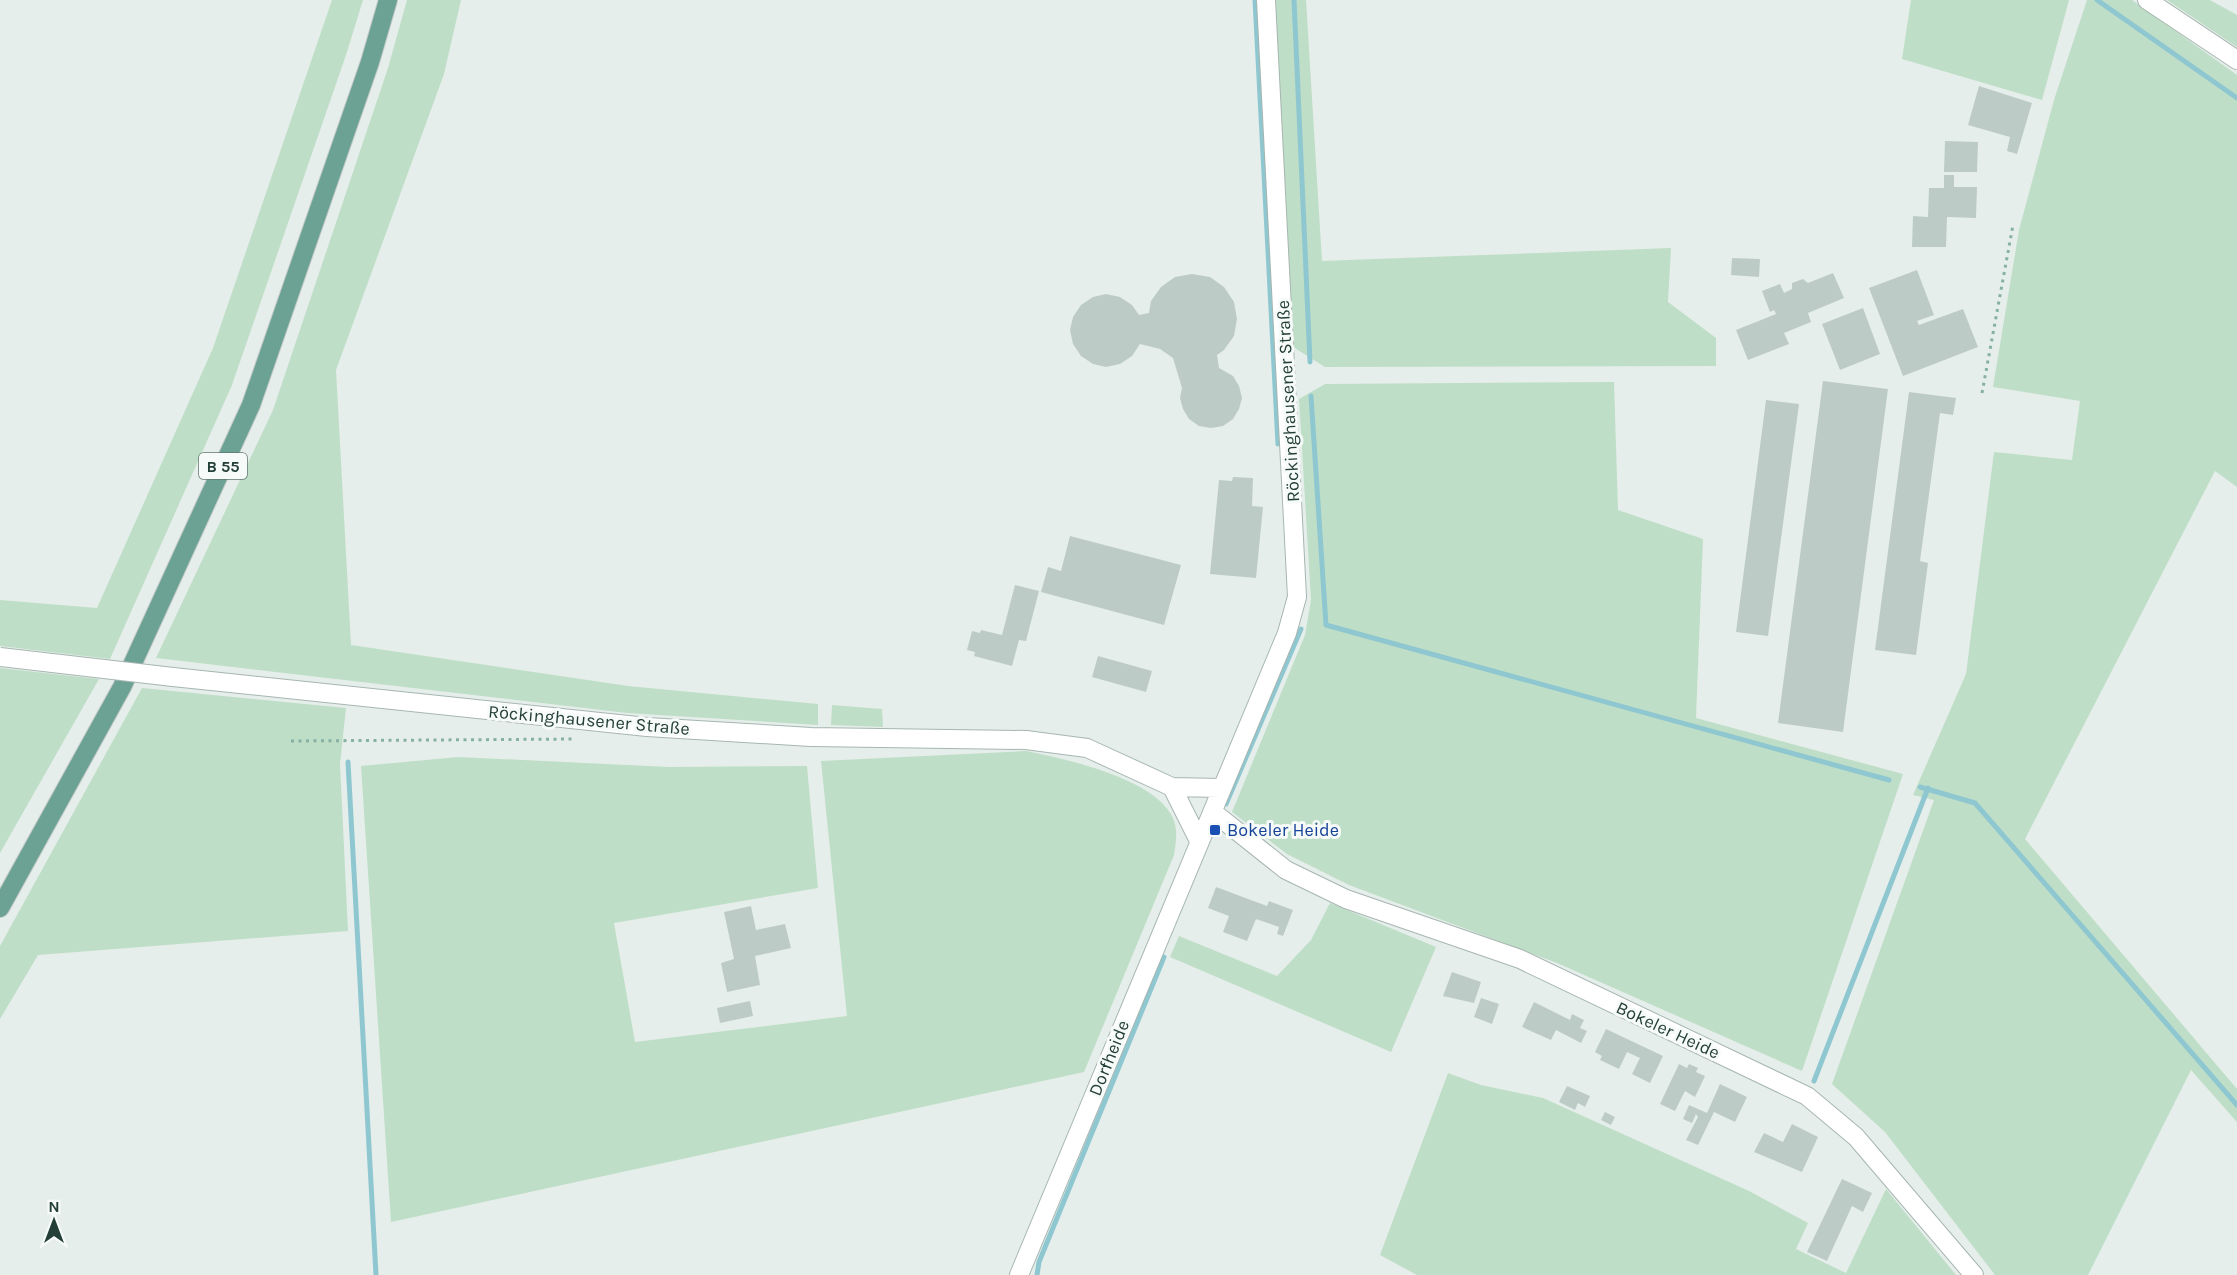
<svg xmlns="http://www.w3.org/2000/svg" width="2237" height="1275" font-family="Karla,sans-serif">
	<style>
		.green { fill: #bfdec7 }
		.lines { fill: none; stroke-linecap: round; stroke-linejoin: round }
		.stream { stroke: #8fc7d1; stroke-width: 5 }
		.building { fill: #bdcbc6 }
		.minor-casing { stroke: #a7b6b1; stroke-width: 20 }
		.primary-casing { stroke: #c2c9c7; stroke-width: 20 }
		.path { stroke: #86b0a3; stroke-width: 3; stroke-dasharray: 3 4.5; stroke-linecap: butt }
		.minor { stroke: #fff; stroke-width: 18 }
		.primary { stroke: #6ba293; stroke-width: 18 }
		.minor-bridge-casing { stroke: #a7b6b1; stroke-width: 20; stroke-linecap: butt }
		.minor-bridge { stroke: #fff; stroke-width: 18 }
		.transit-dot { fill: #1a4fb4; stroke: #f6faf8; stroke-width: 2 }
		.labels { text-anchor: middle; stroke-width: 6; stroke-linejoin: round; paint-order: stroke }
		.shield { fill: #f6faf8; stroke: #637772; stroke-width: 1.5 }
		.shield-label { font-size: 16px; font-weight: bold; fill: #243f38 }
		.street-label { font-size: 18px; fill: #243f38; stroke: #f6faf8 }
		.transit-label { font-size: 18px; fill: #164399; stroke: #f6faf8; text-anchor: start }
	</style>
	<rect width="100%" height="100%" fill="#e5eeea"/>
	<path class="green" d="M332,0H363L346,55L232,385L110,659L0,646V600L97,608L213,348Z
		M407,0H461L444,74L336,370L351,645L628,686L818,704V725L627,713L156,658L273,410L388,68Z
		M1274,0H1306L1322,261L1671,248L1668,302L1716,338V366L1325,367L1293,347Z
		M1911,0H2069L2042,100L1902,59Z
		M2087,0H2132L2237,75V487L2215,471L2025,839L2237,1089V1122L2191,1070L2088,1275H1995L1885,1132L1832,1084L1934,800L1913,795L1966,674L1994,452L2072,460L2080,401L1993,387L2019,230L2054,100Z
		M2167,0H2210L2237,15V47Z
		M1614,382L1618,510L1703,539L1696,718L1903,774L1802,1071L1557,963L1349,885L1287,854L1232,812L1305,635L1311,600L1299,399L1325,384Z
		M0,668L99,679L0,853Z
		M142,688L346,708L340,764L348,931L38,955L0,1019V946Z
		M832,705L882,709L883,727L831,725Z
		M1026,751C1065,759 1155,778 1173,818C1178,830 1176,842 1174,855L1084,1072L391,1222L361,766L458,757L669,767L807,766L818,888L614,923L635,1042L847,1016L821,761Z
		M1330,903L1436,947L1391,1052L1170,957L1179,936L1277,976L1311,940Z
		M1448,1073L1481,1085L1543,1098L1749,1191L1808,1223L1796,1249L1846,1273L1886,1189L1956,1275H1417L1380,1255Z"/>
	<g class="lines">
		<path class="stream" d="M1255,0L1278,444
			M1294,0L1310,362
			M2097,0L2237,98
			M1311,396L1326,625L1889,780
			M348,762L376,1275
			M1920,787L1975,803L2237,1105
			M1226,804L1301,629
			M1814,1081L1928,788
			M1037,1275L1039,1262L1164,957"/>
	</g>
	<path class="building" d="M1979,86L2032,103L2017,154L2007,151L2010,137L1968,125Z
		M1945,141L1978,142L1977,172H1944Z
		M1944,175H1954V187H1977L1976,218L1947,217L1946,247H1912L1913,216L1928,217L1929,188H1944Z
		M1732,258L1760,259L1759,277L1731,275Z
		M1917,270L1934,315L1917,321L1919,325L1963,309L1978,347L1903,376L1869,288Z
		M1833,273L1844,298L1808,313L1811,322L1784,333L1789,344L1748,360L1736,330L1776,314L1774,310L1770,312L1762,291L1780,284L1784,293L1792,289V283L1803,279L1808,283Z
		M1192,274L1210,277L1224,287L1234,302L1237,319L1234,336L1224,350L1217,355L1219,368L1233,376L1239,386L1242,398L1239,409L1233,419L1223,426L1211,428L1199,426L1189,419L1183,409L1180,398L1182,388L1173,358L1160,349L1140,344L1132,356L1120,364L1106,367L1093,364L1081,356L1073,344L1070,330L1073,317L1081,305L1093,297L1106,294L1120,297L1132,305L1139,315L1149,313L1151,301L1161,287L1175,277Z
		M1863,308L1880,354L1840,370L1822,324Z
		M1823,381L1888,389L1843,732L1778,723Z
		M1909,392L1956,398L1953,415L1940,413L1920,561L1928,563L1916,655L1875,650Z
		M1766,400L1799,404L1768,636L1736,632Z
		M1233,477L1253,478L1252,506L1263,507L1256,578L1210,574L1219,480L1232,481Z
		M1070,536L1181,565L1164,625L1041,592L1048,567L1061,571Z
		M1015,585L1039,591L1026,641L1019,640L1012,666L974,656L975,652L967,650L972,631L980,633L981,630L1002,635Z
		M1098,656L1152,671L1146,692L1092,677Z
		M1216,887L1267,906L1269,901L1293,910L1283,936L1277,934L1279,927L1256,919L1247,941L1223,932L1229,916L1208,908Z
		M751,906L756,930L785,924L791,948L755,956L760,985L727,992L721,963L734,959L724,912Z
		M1452,972L1481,982L1474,1003L1443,996Z
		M1481,998L1499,1004L1492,1024L1474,1017Z
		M750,1001L753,1016L720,1023L717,1008Z
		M1534,1002L1570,1020L1572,1014L1584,1020L1580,1028L1587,1031L1581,1043L1556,1030L1551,1040L1522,1027Z
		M1606,1029L1663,1056L1650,1083L1632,1074L1640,1058L1627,1052L1619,1069L1600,1060L1602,1056L1595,1052Z
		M1679,1064L1687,1068L1689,1064L1698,1068L1696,1072L1705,1076L1695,1097L1685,1091L1675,1111L1660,1104Z
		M1720,1084L1747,1097L1735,1122L1714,1112L1698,1145L1686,1140L1698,1117L1696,1114L1692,1123L1683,1119L1689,1105L1707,1113Z
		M1567,1086L1590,1096L1585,1107L1578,1103L1575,1110L1559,1102Z
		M1605,1112L1615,1117L1611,1125L1601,1120Z
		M1792,1124L1818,1137L1802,1172L1754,1152L1764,1133L1783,1142Z
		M1842,1179L1872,1193L1863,1212L1852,1206L1827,1261L1807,1252Z"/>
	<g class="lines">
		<g class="minor-casing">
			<path id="minor" d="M2147,0L2237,60
				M173,677L647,727L811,737L1026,740L1087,748L1172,787L1221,788
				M1172,787L1199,841
				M1213,812L1286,870L1346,899L1520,959L1807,1096L1856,1137L1974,1275
				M1019,1275L1287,633L1297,597L1266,0"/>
		</g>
		<g class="primary-casing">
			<path id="primary" d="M0,908L122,687L251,405L370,62L388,0"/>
		</g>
		<path class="path" d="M1982,393L2013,225
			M291,741L575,739"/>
		<use href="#minor" class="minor"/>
		<use href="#primary" class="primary"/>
		<g class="minor-bridge-casing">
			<path id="minor-bridge" d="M0,657L173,677"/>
		</g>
		<use href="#minor-bridge" class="minor-bridge"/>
	</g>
	<rect class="transit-dot" x="1209" y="824" width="12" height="12" rx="3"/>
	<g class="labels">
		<rect class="shield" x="199" y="453" width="48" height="26" rx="4.5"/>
		<g class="shield-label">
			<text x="223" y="472">B 55</text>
		</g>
		<g class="street-label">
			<text transform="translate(1288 401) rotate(-93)" y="6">Röckinghausener Straße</text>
			<text transform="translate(589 720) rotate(5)" y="6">Röckinghausener Straße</text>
			<text transform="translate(1668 1030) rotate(25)" y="6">Bokeler Heide</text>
			<text transform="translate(1109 1058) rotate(-68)" y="6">Dorfheide</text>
		</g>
		<g class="transit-label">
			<text x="1227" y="836">Bokeler Heide</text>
		</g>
	</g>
	<g transform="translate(54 1221)" stroke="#f6faf8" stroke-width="4.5" paint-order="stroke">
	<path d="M0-4.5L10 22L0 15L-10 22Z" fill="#243f38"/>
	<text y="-9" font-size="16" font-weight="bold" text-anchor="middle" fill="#243f38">N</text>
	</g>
</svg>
